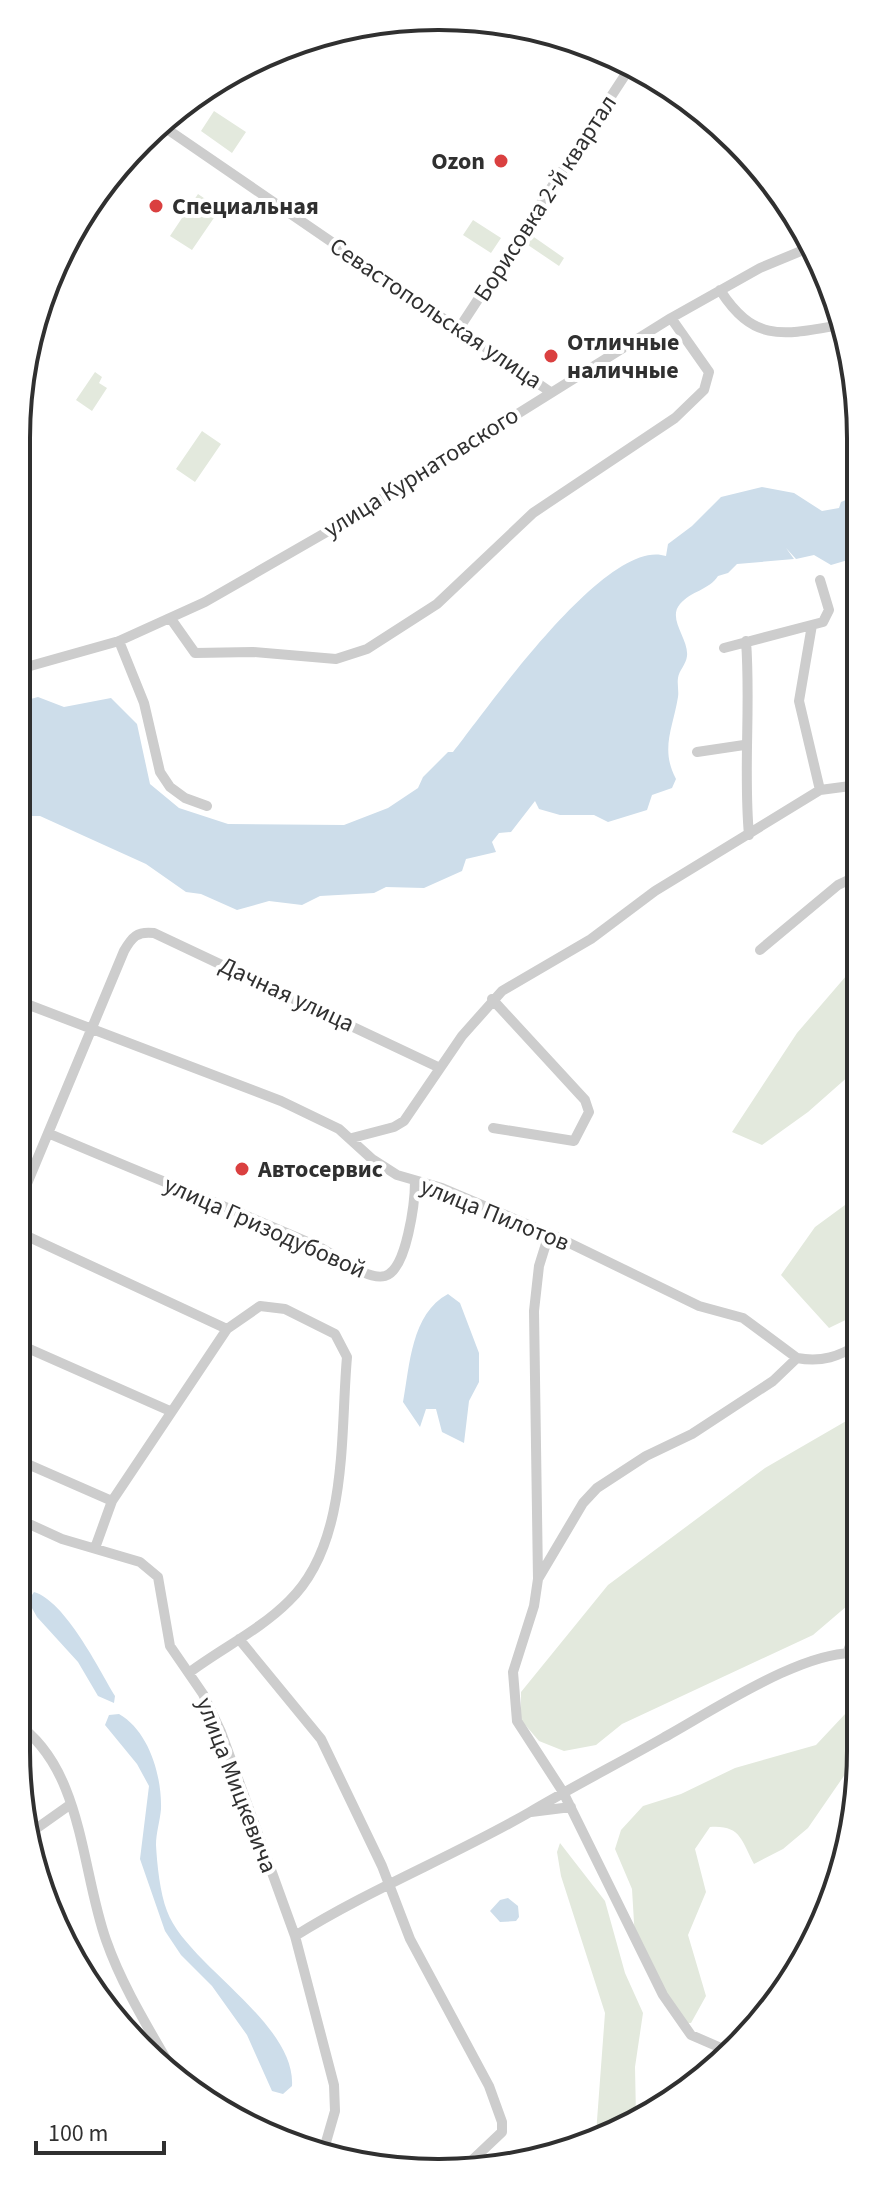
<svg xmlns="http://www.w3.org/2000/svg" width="877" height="2189" font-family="'Source Sans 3',sans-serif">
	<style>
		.green { fill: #e3e9dd }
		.water { fill: #cdddea }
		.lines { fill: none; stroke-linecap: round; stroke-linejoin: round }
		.minor { stroke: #cdcdcd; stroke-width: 10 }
		.poi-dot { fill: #da4040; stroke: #fff; stroke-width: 3 }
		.labels { text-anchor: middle; stroke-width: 8; stroke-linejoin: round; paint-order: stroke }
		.poi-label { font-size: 24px; font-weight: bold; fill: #303030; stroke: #fff; text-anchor: start }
		.street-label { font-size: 24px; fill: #303030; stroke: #fff }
		.rim { fill: none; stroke: #303030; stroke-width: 4 }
	</style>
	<rect width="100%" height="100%" fill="#fff"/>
	<path class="green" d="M214,111L246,132L232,153L201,131Z
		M198,194L220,209L192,250L170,236Z
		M473,220L501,238L491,253L463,235Z
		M531,235L564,258L559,266L525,243Z
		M95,372L102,377L99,383L107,388L92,411L76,400Z
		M202,431L221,444L195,482L176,469Z
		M859,961V1067L808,1112L762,1145L732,1132L797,1033Z
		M860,1194V1313L829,1328L781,1275L815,1227Z
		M860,1413L861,1594L813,1635L622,1724L596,1745L564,1751L539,1741L521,1720V1692L608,1585L765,1468Z
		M861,1697L859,1754L808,1828L783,1849L754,1864C741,1840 741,1825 710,1827L695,1849L706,1892L688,1935L706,1996L691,2023H681L635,1939L632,1889L615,1849L621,1830L643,1806L681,1794L735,1768L816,1745Z
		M560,1843L605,1901L625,1973L643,2013L635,2067L636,2117L596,2134L605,2013L561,1876L557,1852Z"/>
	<path class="water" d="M762,487L794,493L822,511L839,508L841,502L858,495V557L831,565L814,555L796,559L786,548L794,559L737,564L728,573L718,576C709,590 691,591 680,604C667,619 689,639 687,656C686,665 679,670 678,678C677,684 679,691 678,697C673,728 660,749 676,779L672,788L652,795L647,810L608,822L594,815H560L539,809L535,801L511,832L499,833L492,842L496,852L466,859L462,871L424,888L386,887L374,893L320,896L302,905L269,901L237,910L201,894L186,892L146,864L40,816H16V703L38,697L64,707L111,698L137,724L150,784L179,808L228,824L344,825L388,808L418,788L423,777L448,752H453C488,708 607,536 666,556L668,544L692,526L721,497Z
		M448,1294L460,1303L479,1353V1382L469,1401L464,1443L442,1432L436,1409H426L420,1427L403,1402C410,1365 411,1314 448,1294Z
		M34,1592C65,1601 99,1669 115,1696L114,1703L98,1696L78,1662L37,1617L28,1601Z
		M119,1714C149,1731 162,1776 161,1809C160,1821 156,1833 156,1845C157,1864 160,1893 167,1911C186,1964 296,2022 292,2086L283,2094L272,2091L247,2035L212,1986L181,1955L165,1931L140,1859L149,1786L137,1764L105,1725L109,1715Z
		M508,1898L518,1906L519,1917L516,1921L500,1922L490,1911L500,1900Z"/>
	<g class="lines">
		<path class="minor" d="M164,127L549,391
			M720,290C754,343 783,335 840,325
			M458,330L631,66
			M171,619L195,653L253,652L336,659L367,649L437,604L533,513L675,418L704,390L709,372L671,318
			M812,625L799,701L820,790
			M119,641L144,703L160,772L170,787L185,798L207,806
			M746,641C751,706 743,770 749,835
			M724,648L823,622L829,610L820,580
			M16,670L119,641L205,602L351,518L671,318L760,268L813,246
			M697,752L744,745
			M760,950L838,885L859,875
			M492,999L585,1100L589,1112L574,1141L493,1128
			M16,1000L281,1101L339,1129L372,1159L397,1175L442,1188L559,1238L699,1306L743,1318L797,1358
			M50,1134C139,1172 230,1208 319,1247C336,1255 367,1281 385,1276C407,1270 415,1201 415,1181
			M352,1138L394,1127L404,1121L462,1036L502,991L591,939L655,891L820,790L858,785
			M16,1210L124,951C132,937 137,931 154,933L440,1068
			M16,1231L227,1329
			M549,1234L539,1266L534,1311L538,1579L534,1606L513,1672L517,1721L563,1792L663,1995L691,2035L728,2051
			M16,1343L170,1411
			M16,1459L112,1501
			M16,1518L62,1539L140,1562L158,1577L170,1646L203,1694L221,1732L295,1936L334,2085L335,2111L324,2149
			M95,1548L112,1501L227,1329L260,1306L285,1309L335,1334L347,1357C340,1435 349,1543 289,1601C260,1630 222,1648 190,1672
			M538,1579L583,1503L597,1488L646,1456L692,1434L773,1381L797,1358C822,1363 839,1356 860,1344
			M239,1639L321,1739L382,1866L410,1939L489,2086L502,2122V2132L465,2167
			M848,1651C860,1628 841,1606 861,1585
			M16,1723C83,1768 81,1870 106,1940C122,1986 149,2029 173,2071
			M531,1812L571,1807
			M30,1833L71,1804
			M295,1936C370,1889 454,1856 530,1812C574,1786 619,1763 663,1738C709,1713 810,1645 861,1654"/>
	</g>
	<g class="poi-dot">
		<circle cx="501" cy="161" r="8"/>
		<circle cx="156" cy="206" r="8"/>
		<circle cx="551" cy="356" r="8"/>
		<circle cx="242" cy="1169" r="8"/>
	</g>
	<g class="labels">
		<g class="poi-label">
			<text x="485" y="169" text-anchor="end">Ozon</text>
			<text x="172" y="214">Специальная</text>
			<text x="567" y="350">Отличные<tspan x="567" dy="28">наличные</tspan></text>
			<text x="258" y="1177">Автосервис</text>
		</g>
		<g class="street-label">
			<text transform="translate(545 198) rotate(-57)" y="8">Борисовка 2-й квартал</text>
			<text transform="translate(436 313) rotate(34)" y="8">Севастопольская улица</text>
			<text transform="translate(421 472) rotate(-32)" y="8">улица Курнатовского</text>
			<text transform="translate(287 994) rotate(25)" y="8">Дачная улица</text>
			<text transform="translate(495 1214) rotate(22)" y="8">улица Пилотов</text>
			<text transform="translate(265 1227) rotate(24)" y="8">улица Гризодубовой</text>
			<text transform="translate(237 1785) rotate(69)" y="8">улица Мицкевича</text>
		</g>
	</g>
	<path d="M0 0H877V2189H0ZM438 30H439A408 408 0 0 1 847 438V1751A408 408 0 0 1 439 2159H438A408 408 0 0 1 30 1751V438A408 408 0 0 1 438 30Z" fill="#fff" fill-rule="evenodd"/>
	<path class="rim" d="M438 30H439A408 408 0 0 1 847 438V1751A408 408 0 0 1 439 2159H438A408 408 0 0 1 30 1751V438A408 408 0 0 1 438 30Z"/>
	<path d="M36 2141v12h128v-12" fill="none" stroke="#303030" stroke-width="4"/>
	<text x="48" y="2141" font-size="24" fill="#303030" stroke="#ffffff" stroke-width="6" paint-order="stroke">100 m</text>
</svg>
